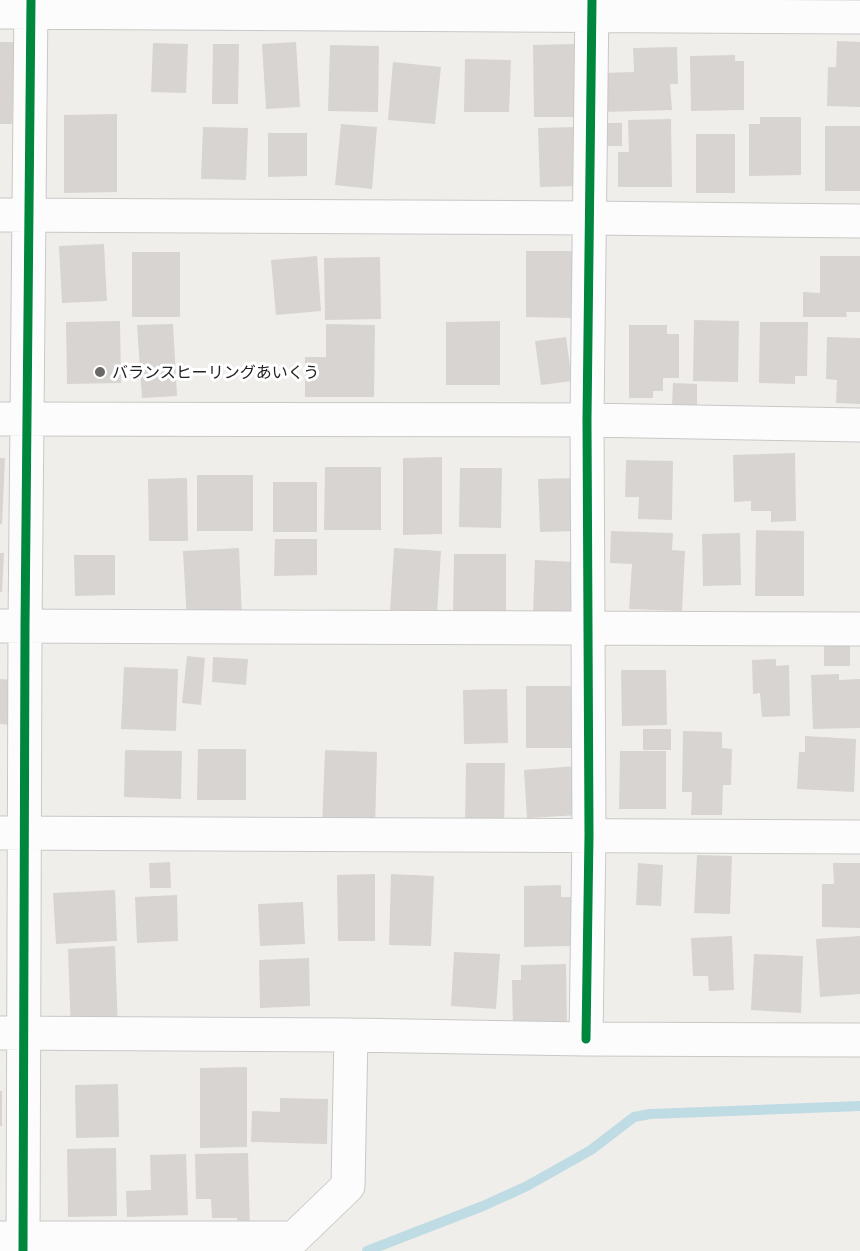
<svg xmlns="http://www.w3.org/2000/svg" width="860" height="1251" font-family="'Varela Round','Noto Sans JP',sans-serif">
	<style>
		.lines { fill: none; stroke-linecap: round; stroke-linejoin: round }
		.stream { stroke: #bfdbe3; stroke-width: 10 }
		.building { fill: #d7d4d2 }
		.minor-casing { stroke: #c9c8c7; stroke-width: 35 }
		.minor { stroke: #fdfcfc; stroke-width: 33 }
		.cycleway-casing { stroke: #fff; stroke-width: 13 }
		.cycleway { stroke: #00873e; stroke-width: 9 }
		.poi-dot { fill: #6a6968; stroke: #fff; stroke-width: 2 }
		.labels { text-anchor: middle; stroke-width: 6; stroke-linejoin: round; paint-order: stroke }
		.poi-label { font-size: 16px; fill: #222; stroke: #fff; text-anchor: start }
	</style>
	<rect width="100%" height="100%" fill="#f0eeeb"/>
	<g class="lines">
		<path class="stream" d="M367,1251L483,1206L527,1186L591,1150L634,1117L650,1114L860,1106"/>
	</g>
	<path class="building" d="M837,41L860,42V107L827,106L828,67H836Z
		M0,42H15L12,124H0Z
		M296,42L300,107L266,109L262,44Z
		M153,43L188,44L186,93L151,92Z
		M213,44H239L238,104H212Z
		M574,44V117H534L533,45Z
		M330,45L379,46L378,112L328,111Z
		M677,47L678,84H670L672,110L602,112L601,73L634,72L633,48Z
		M735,55V61H744V110L691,111L690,56Z
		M465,59L511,60L509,112H464Z
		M393,62L441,67L435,124L388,120Z
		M117,114V192L64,193V115Z
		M760,117H801V175L749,176V124H760Z
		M671,119L672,187H618V152H629L628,120Z
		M601,123H622V146H601Z
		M341,124L377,127L372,189L335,185Z
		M825,126H860V191H825Z
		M203,127L248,128L246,180L201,179Z
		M575,127L577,186L540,187L538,128Z
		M268,133H307V176L268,177Z
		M696,134H735V193H696Z
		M104,244L107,301L62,303L59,246Z
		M526,251H573V318L526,317Z
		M132,252H180V317H132Z
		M317,256L321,311L276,315L271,260Z
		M820,256H860V312H846L847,317H803V292L820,293Z
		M380,257L381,319L325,320L324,258Z
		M694,320L739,321L738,382L693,381Z
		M120,321L121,383L67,384L66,322Z
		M500,321V385H446V322Z
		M760,322H808L807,376H795V384L759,383Z
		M173,324L177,396L142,398L137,325Z
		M326,324L375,325L374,397H305V357H326Z
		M629,325H667V334H679V378H663V391H653V398H629Z
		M566,337L572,381L541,385L535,341Z
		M827,337L860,338V404L836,403L837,380L826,379Z
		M673,383L697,384V406H672Z
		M795,453L796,521L771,522V511H751V501L734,502L733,455Z
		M442,457V534L403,535V458Z
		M0,458H5L2,524H0Z
		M626,460L673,461L672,520L638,519L639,497H625Z
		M325,467H381V530H324Z
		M460,468H502L501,528L459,527Z
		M197,475H253V531H197Z
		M187,478L188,541H149L148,479Z
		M577,478L578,531L540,532L538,479Z
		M273,482H317V532H273Z
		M756,530L804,531V596H755Z
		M611,531L673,533L672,550L685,551L682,611L629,609L632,564L610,563Z
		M740,533L741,585L703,586L702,534Z
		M275,539H317V575L274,576Z
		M239,548L242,618L187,621L183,551Z
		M394,548L441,551L437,614L390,611Z
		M0,553H4L2,592H0Z
		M454,554H506V613H453Z
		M74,555H115V595L75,596Z
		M535,560L576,562L574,616L533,614Z
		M824,638H850V666H824Z
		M187,656L205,658L201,705L182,703Z
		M213,657L248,659L246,685L212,682Z
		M776,659V666L789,665L790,716L762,717L760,693L753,694L752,660Z
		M124,667L178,669L176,731L121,729Z
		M621,670H666L667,725L622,726Z
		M839,674V680L860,679V728L813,729L811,675Z
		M0,679L14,680L11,725L0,724Z
		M526,686H576V748H526Z
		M507,689L508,743L464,744L463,690Z
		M643,729H671V750H643Z
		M683,731L722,732V748L732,749L731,785H723L722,815H691L692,792H682Z
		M805,736L856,739L854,792L797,789L799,752H805Z
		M198,749H246V800H197Z
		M125,750L182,751L181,799L124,797Z
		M325,750L377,752L375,829L322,827Z
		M620,751H666V809H619Z
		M466,763H505L504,829H465Z
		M577,766L580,815L527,818L524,770Z
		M697,855L732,856L730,914L694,913Z
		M170,862L171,888H150L149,863Z
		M638,863L663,865L661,906L636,905Z
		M833,863H860V928L822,927V884H834Z
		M375,874V941H338L337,875Z
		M391,874L434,876L431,946L389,945Z
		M561,885V897H571L572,946L524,947V886Z
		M115,890L117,941L56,944L53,893Z
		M177,895L178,941L137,943L135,897Z
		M303,902L305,944L260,946L258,904Z
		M732,936L734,990L709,991L708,976H693L691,938Z
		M860,936V994L820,997L816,939Z
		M115,946L118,1031L71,1033L68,949Z
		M454,952L500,954L496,1009L451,1006Z
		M754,954L803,956L801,1013L751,1010Z
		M309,958L310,1006L260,1008L259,960Z
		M566,964L567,1026L513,1028L512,980H521V965Z
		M247,1067V1147L200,1148V1068Z
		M118,1084L119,1137L76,1138L75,1085Z
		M0,1091H2V1126H0Z
		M280,1098L328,1099L327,1144L251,1142L252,1111L280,1112Z
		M116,1148L117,1216L68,1217L67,1149Z
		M248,1153L250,1234L238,1235L237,1218H212L211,1199H196L195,1154Z
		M186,1154L188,1215L127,1217L126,1191L151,1190L150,1155Z"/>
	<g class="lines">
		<g class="minor-casing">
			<path id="minor" d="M0,12L860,17
				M0,215L589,218L860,221
				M0,419L587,420L860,425
				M0,626L860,629
				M0,833L860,837
				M0,1033L351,1035L586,1039L860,1040
				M586,1039L589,835L587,420L592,0
				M0,1238H294L348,1186L351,1035
				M23,1251L25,627L31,0"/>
		</g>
		<use href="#minor" class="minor"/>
		<g class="cycleway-casing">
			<path id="cycleway" d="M586,1039L589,835L587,420L592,0
				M23,1251L25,627L31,0"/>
		</g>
		<use href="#cycleway" class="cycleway"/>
	</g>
	<circle class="poi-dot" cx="100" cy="372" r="6"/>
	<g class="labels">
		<g class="poi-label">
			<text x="112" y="378">バランスヒーリングあいくう</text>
		</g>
	</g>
</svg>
